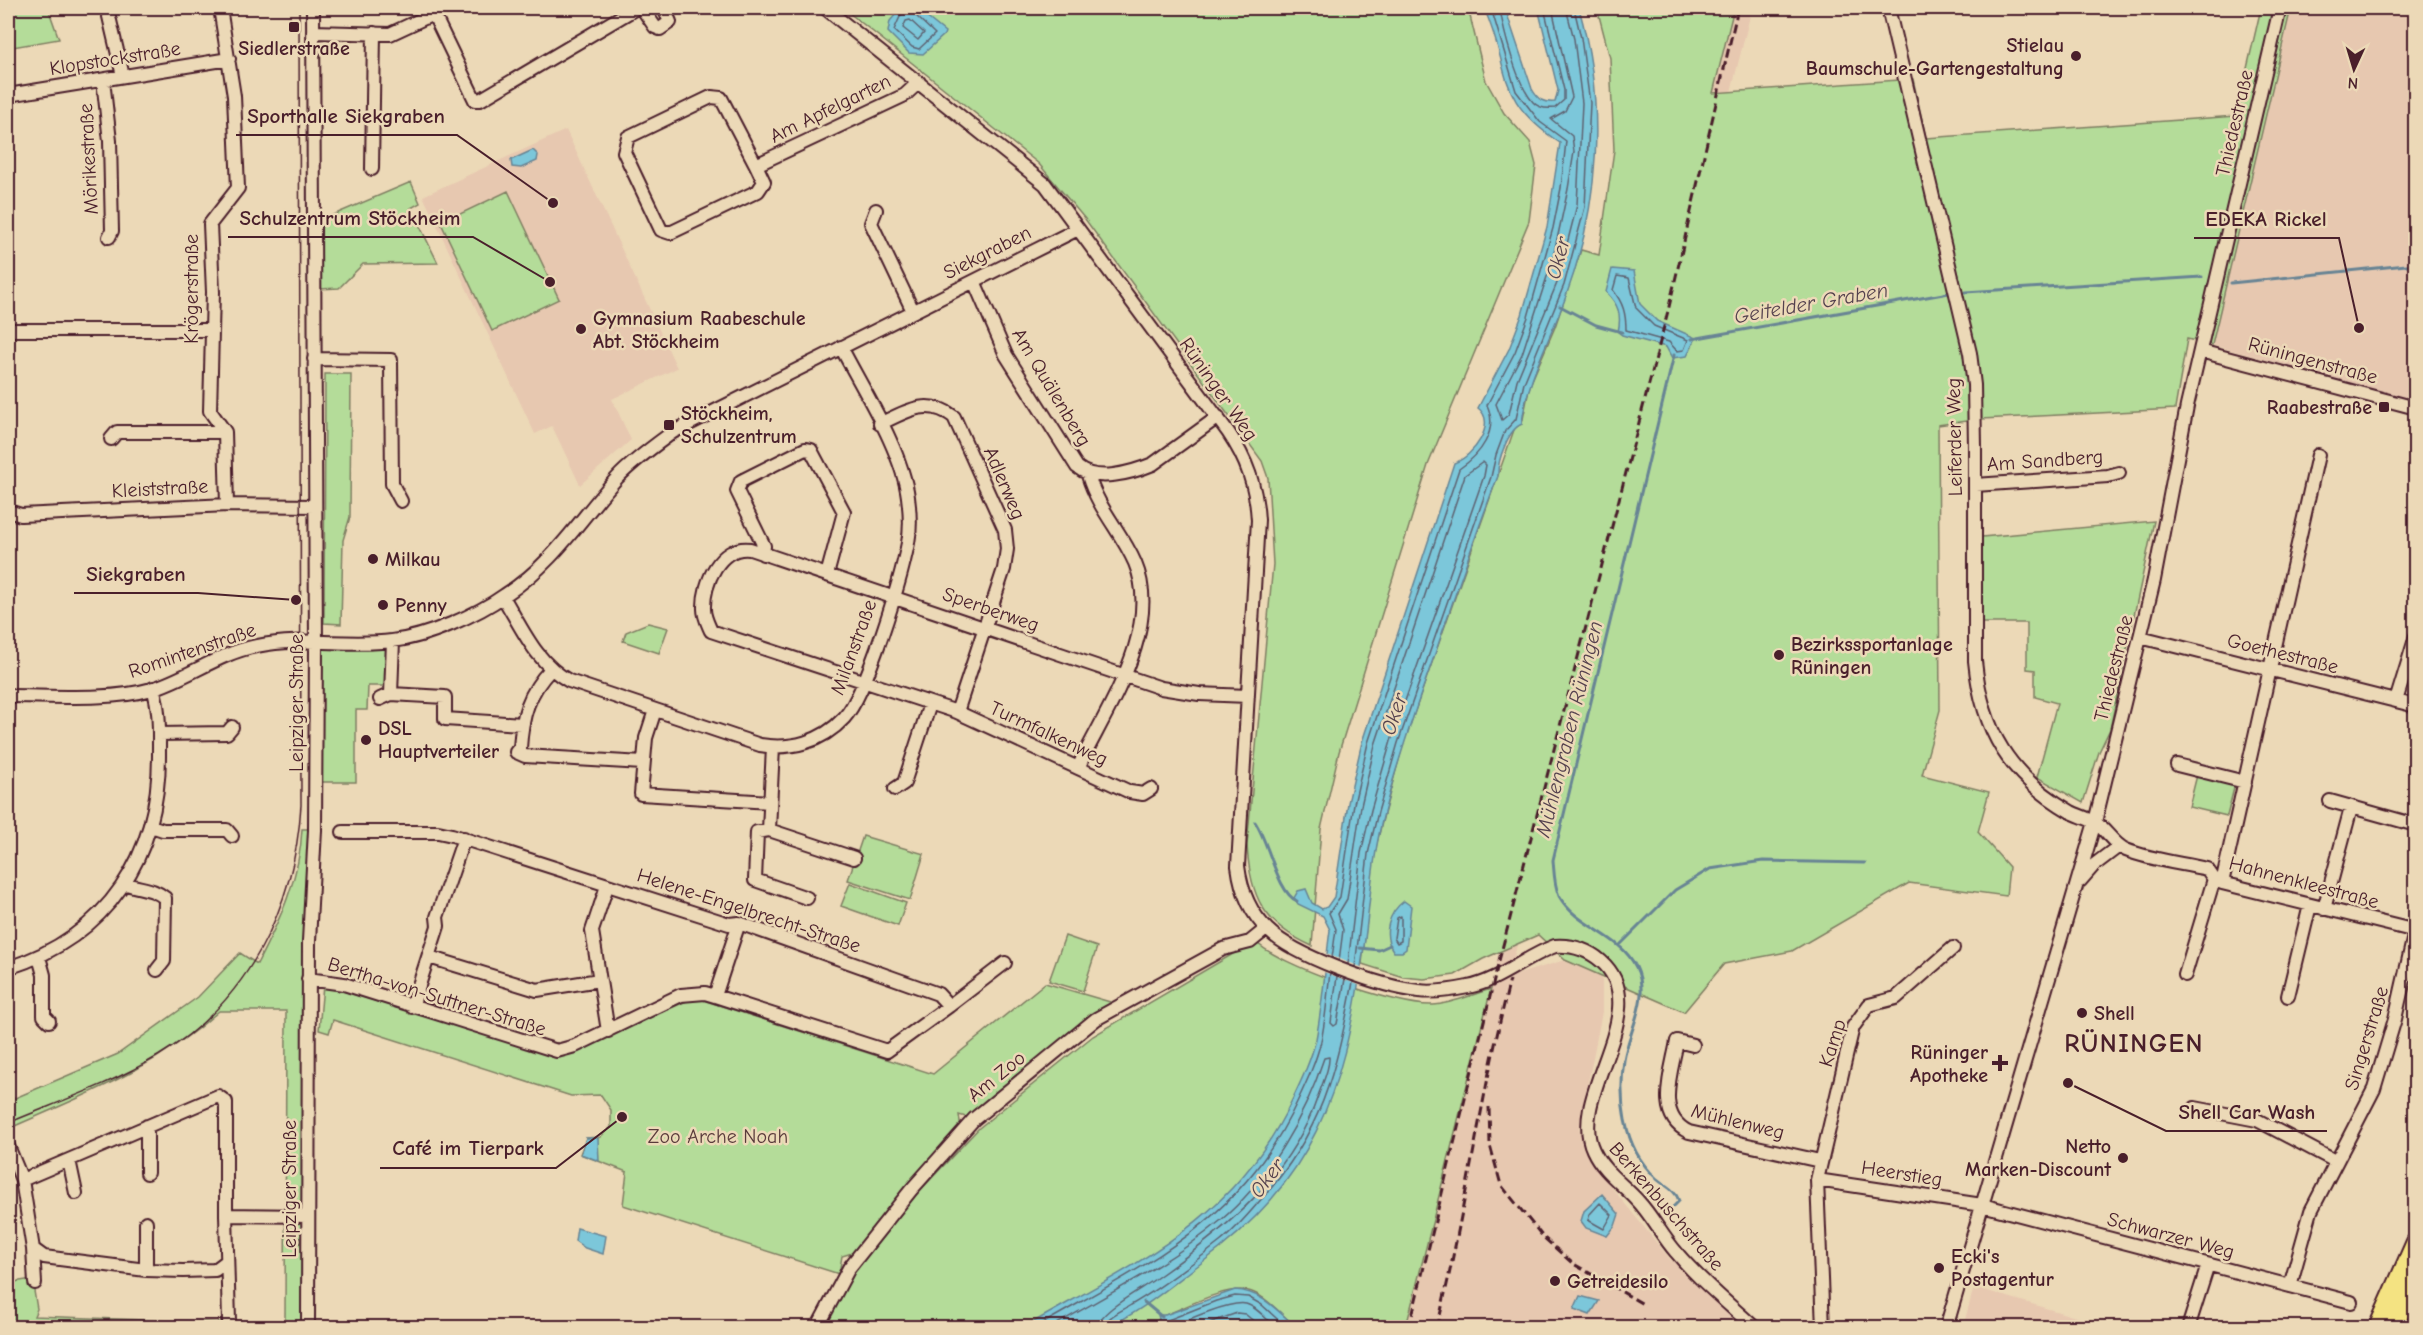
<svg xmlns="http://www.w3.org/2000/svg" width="2423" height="1335" font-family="'Comic Neue',sans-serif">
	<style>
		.built { fill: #e7c8b0 }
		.green { fill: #b4dc99; stroke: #7f7e62; stroke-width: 1.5 }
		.water { fill: #7bc7da; stroke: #678494; stroke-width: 1.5 }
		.pier { fill: #ecd9b7 }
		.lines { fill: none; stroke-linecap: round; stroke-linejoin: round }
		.shore { stroke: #5e6271; stroke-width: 1.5 }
		.stream { stroke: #678494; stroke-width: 3 }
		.minor-casing { stroke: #4a1f2b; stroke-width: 16 }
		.highway-casing { stroke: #4a1f2b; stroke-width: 22 }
		.minor { stroke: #ecd9b7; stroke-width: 12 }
		.highway { stroke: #f4e382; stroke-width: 18 }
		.tram { stroke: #4a1f2b; stroke-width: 1.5 }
		.rail { stroke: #4a1f2b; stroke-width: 3; stroke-dasharray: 9 4.5; stroke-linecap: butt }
		.poi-dot { fill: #4a1f2b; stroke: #ecd9b7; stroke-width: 2 }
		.labels { text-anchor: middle; stroke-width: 5; stroke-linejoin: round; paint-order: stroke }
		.poi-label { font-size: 20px; font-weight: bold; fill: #4a1f2b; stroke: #ecd9b7; text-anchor: start }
		.street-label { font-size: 20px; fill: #4a1f2b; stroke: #ecd9b7 }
		.park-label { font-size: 20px; fill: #5a3b3c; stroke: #ecd9b7 }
		.water-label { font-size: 21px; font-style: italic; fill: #54414e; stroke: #ecd9b7 }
		.district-label { font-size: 26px; font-weight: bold; letter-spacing: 1.5px; fill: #4a1f2b; stroke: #ecd9b7 }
		.leader { fill: none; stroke: #4a1f2b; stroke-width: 2 }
		.callout-dot { fill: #4a1f2b; stroke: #ecd9b7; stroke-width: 2 }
		.callout-label { font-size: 21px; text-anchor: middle; font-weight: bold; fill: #4a1f2b; stroke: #ecd9b7; stroke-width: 5; stroke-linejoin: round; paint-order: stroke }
	</style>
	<rect width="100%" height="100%" fill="#ecd9b7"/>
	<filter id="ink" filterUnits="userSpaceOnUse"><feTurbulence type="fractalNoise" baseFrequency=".0167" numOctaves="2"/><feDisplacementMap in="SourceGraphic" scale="12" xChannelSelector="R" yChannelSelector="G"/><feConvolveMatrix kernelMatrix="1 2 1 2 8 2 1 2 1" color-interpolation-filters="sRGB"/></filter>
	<g filter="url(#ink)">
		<path class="built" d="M1734,8H1752L1509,977L1565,960L1602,974V1012L1579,1128L1599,1172L1670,1259L1749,1327L1406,1328L1491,989L1503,931L1630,441Z
			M2291,8H2415V400L2212,345Z
			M566,130L677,368L612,399L631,440L580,485L552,426L535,434L423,196Z
			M1974,1287L2106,1326V1327H1963Z"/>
		<path class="green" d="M8,8H48L59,39L13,47L8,32Z
			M843,8H1461L1470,16L1486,81L1504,113L1530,142L1536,165L1529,221L1428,465L1339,752L1321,829L1312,946C1263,924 1250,897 1247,845L1273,564L1268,478L1262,461L1085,219L1039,164Z
			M1597,8H1734L1713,93L1913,79L1926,138L2236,116L2261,8H2291L2212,345L2187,339L2175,409L1981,419L1938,425L1940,710L1922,775L1989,792L1978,832L2009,867L2006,896L1909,883L1792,951L1724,964L1684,1012L1565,960L1538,935L1483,959L1455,975L1424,979L1403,977L1362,964L1374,855L1384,814L1403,745L1515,427L1522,424L1530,385L1555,327L1581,250L1599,255L1614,150L1610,58Z
			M411,182L420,203L411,208L438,263L363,264L339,288L319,289V221Z
			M508,191L559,299L492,331L441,223Z
			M325,374H351L350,517L343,540L341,624L324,623Z
			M2154,521L2110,729L2099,752L2083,803L2037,777L2057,703L2035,697V670L2027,669V623H1982V537Z
			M648,623L668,628L659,653L623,641L626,632Z
			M388,644L387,686H368L367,710H356V782H321L320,645Z
			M2197,775L2235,784L2227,816L2189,807Z
			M302,829H314L306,1326L327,1327H8V1283L32,1279L37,1309L34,1316L285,1325L286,1011H219C153,1070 87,1094 8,1129V1101L118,1054L198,997L240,953L257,964C279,921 300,879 302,829Z
			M863,836L924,854L910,900L848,880Z
			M850,883L906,903L898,926L841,906Z
			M1065,936L1097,947L1083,991L1049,981Z
			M1255,941C1277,965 1399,1007 1433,1005C1451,1004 1473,994 1491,989L1406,1327H1296C1283,1316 1268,1298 1252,1292C1230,1283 1186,1307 1165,1315L1158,1320L1161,1327L822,1328L850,1273L913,1198L979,1128L1093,1036Z
			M1045,983L1117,1004L1072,1030L966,1117L959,1115L961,1128L852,1253L842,1256L839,1274L623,1205L627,1172L580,1154L586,1138L600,1137L611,1127V1110L601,1095L571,1096L333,1020L329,1033L319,1030L323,985L549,1054H568L689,1000L700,999L933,1074Z"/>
		<path class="water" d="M901,8H915L945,32L944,35L923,54L909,53L888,32L890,21Z
			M1484,8H1505L1532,89C1538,100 1543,103 1555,102L1558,90L1538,8H1579C1606,105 1600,205 1565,299C1550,340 1526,381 1522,424C1508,429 1497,462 1498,476C1476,533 1456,592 1436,651C1417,704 1398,758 1384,813C1371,861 1370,911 1362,960C1343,1093 1313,1182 1200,1264C1173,1284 1139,1314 1108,1326C1094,1332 1041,1327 1023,1328C1134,1264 1236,1221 1293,1098C1302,1079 1311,1060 1316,1039C1323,1003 1325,966 1330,930L1323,916L1298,904L1294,898L1298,891L1306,889L1312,903L1322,909L1327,907L1334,897L1348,803L1362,742L1454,463C1473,457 1498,423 1478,408L1509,349L1522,315L1547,227L1560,143C1493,98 1512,71 1484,8Z
			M533,150L538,155L537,161L521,168L512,167L511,160Z
			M1612,269L1634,271L1640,304L1657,321L1696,338L1687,356L1672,358L1666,347L1622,335L1618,332C1622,314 1618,304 1606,292Z
			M1404,901L1411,906L1406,949L1402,952H1394C1381,935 1389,912 1404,901Z
			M586,1138H598L599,1161L581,1154Z
			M1602,1194L1619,1214L1615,1226L1607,1236L1586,1228L1581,1221L1584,1211Z
			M577,1228L606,1236L603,1254L585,1248L575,1241Z
			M1235,1290C1261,1291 1277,1310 1296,1327H1161L1158,1315H1165Z
			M1580,1296L1599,1301L1590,1315L1574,1309Z"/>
		<path class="pier" d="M1324,953L1364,968L1361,986L1321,971Z"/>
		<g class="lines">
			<path class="shore" d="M904,8L894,30L912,47L919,49L935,34L914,14L912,8
				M1500,8C1503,30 1517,85 1533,102C1539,109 1547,109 1555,108L1564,100V90L1544,8
				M1552,8L1572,97L1565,111L1551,119L1572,136L1574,152L1568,189L1553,258L1522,354L1496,404L1502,420L1509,414L1517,380L1557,283L1577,205L1582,103L1574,39L1566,8
				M910,20L924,33L918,40L903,28L906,21Z
				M1617,276L1629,278L1636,308L1654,326L1688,340L1684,350L1677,351L1669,342L1626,330C1626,313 1623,303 1613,290Z
				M1401,916V941L1397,943L1394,938L1397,918Z
				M1332,958L1336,929L1329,913L1340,897L1354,804L1368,743L1459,469C1480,455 1499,431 1487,405L1515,352L1528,317L1553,228L1561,188L1566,141L1540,122L1516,91L1491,8
				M1339,961L1343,930L1338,914L1347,899L1361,806L1375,745L1465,475L1483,462L1486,465L1484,476L1391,741L1371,810L1361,853L1348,964
				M1355,967L1368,854L1378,812L1398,743L1491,477L1496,455L1505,431L1516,419L1524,383L1564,285L1585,207L1590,103L1581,38L1574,8
				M1337,976L1331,1023L1334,1026L1337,1024L1345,979
				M1600,1203L1612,1215L1604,1229L1588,1220L1590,1214Z
				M1035,1328C1145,1264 1242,1223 1298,1100C1307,1081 1316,1062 1321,1041C1326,1019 1327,995 1330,973
				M1050,1328C1108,1294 1169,1264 1220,1221C1268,1181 1305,1117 1324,1058L1329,1057C1330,1069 1322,1084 1318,1096C1291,1176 1225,1230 1158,1277C1144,1288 1098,1311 1097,1328
				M1104,1328C1105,1317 1122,1311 1131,1305C1162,1287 1192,1264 1220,1242C1234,1231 1246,1217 1258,1203C1322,1134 1336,1072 1353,982
				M1166,1328L1168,1320L1216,1301L1235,1296L1248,1297L1262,1305L1287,1328
				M1174,1328C1185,1319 1232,1301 1246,1304C1257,1307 1267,1320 1276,1328
				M1195,1328L1237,1313L1245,1314L1262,1328"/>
			<path class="stream" d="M2231,283L2416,264
				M1965,292L2202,277
				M1560,306L1596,325L1622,332
				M1692,339L1949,293
				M1255,822C1269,842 1277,892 1297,901
				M1619,946L1675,890L1710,869L1763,861L1865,863
				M1360,948L1379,950L1390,945
				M1671,1209L1679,1201C1676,1190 1665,1186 1657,1179C1639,1162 1630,1144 1625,1120C1621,1100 1621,1080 1624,1060C1629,1029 1651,998 1636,967C1620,934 1577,928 1559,896C1554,885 1554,871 1553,860L1674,355
				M1144,1302L1162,1317"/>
			<g class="minor-casing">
				<path id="minor" d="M107,8L123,76
					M220,8L234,96L238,188L210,224L213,292L210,411L225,432L227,505
					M642,8L655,27L660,29L670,22L664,8
					M825,8L1045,184L1228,432C1247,460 1256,486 1258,520L1238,866C1241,890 1250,913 1268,930C1294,956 1381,987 1419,991C1434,993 1453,990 1468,987C1499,981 1525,957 1555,946C1572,945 1587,949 1601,961C1656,1009 1567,1095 1593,1150C1603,1172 1623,1184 1638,1201C1652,1216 1662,1236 1676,1252C1699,1280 1728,1303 1755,1328
					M1888,8L1970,353L1974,385L1975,447V661C1982,731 2009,776 2071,812C2079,816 2088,818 2096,823C2107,831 2114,845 2126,850C2151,860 2181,863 2207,869L2214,879L2222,883L2416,931
					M434,15L475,100H480L636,8
					M313,32L390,34L446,8
					M103,80L110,141L112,231L109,237
					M8,95L229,59
					M756,165L721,98L711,97L628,137L624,152L661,230L670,233L758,191L764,182L756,165L905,95L919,82
					M372,169L374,33
					M876,210L871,223L913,311
					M974,281L1006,355L1077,467C1096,483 1131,473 1153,464L1218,417
					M8,330H212
					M2200,351L2416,408
					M314,359L391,360L392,484L401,501
					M880,424C906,411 928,397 954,417L1005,530L1007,549L1004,569L957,712
					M111,439L117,432H225
					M1975,485L2108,476L2119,473
					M8,511L21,515L227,505L315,506
					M763,554L764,546L737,491L741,481L805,449L811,450L844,512L827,575
					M503,597C522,628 536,663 569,681L760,745C791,750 822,742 844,718C867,693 901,579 908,543C911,528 910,512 908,497C902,450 863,390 841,347
					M2140,637L2416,706
					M551,669C528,693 522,716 520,748L516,752L525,756L643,763
					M391,694L445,697V719L522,724
					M8,696C52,696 110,701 152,689C188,678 219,653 257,646C304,636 347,647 392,641C427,637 477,615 505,595C556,561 578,521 617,478C634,460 654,446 673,432L1078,229
					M380,699L391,694L393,641
					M2396,701L2416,636
					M655,710L646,738L641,794L770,802
					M159,734L227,733L232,727
					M773,747L769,830L757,832L755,880L807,898
					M2177,765L2245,782
					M1078,768C1106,709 1163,629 1135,563C1121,531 1098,509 1088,475
					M895,789L904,783L930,704
					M1151,789L1143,794L1130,792L957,712L711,631C708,624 704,617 704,609C703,583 720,545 750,549L1161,688L1199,694L1248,696
					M2330,801L2416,825
					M151,826L163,830H227L232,836
					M769,830L854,858
					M343,832H438L452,835L729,924L739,923L938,994L949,1006L1005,963
					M2080,881L2094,865L2119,846
					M124,883C139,889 154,888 165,898L164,961L157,970
					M2222,883L2318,455
					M607,886L592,931L608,1031
					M2324,909L2351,808
					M39,957L44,975V1016L49,1021
					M429,957L537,990L599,980
					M8,968C108,936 160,856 159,752C159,730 160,710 153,688
					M2185,975L2214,879
					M308,979L344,984L557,1051L575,1046L681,995L705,993L715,996L887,1051L949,1006
					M715,996L739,923
					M2288,996L2310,905
					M412,1007L438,926L437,917L464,838
					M1693,1045L1677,1041C1672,1071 1654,1116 1689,1132L1820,1161
					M2195,1108L2257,1120L2335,1161
					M147,1126V1173
					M8,1146L22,1180L33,1249L35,1283
					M69,1160L76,1193
					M22,1180L218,1096L226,1102V1215L229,1321
					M1817,1180L1982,1205L2351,1302
					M226,1215L308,1216
					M33,1249L44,1257L146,1270L183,1271L215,1270L227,1261
					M146,1270V1222
					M2290,1286L2311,1211L2374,1089L2395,1019L2415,931
					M308,1328L309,941L315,830L316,648L313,8
					M817,1328L849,1268L911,1190L974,1119L1096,1019L1223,949L1250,942L1266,929
					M1823,1328L1817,1180L1853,1027L1869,1005L1896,998L1953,948
					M1946,1328L2095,822L2154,580L2187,406L2280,8
					M2188,1328L2208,1265"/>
			</g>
			<g class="highway-casing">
				<path id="highway" d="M2378,1328L2416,1242
					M2393,1328L2416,1277"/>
			</g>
			<use href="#minor" class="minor"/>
			<use href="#highway" class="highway"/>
			<path class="tram" d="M8,1123C58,1102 111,1084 158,1056C248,1002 295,907 301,805L299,8"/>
			<path class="rail" d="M1489,1107L1490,1145L1501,1185L1543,1237L1572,1263L1643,1304
				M1409,1328L1495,976L1668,311L1738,8
				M1437,1328C1465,1212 1481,1095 1510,980"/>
		</g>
	</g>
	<g class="poi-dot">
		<rect x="288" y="21" width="12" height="12" rx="3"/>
		<circle cx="2076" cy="56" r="6"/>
		<circle cx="581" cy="329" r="6"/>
		<rect x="2378" y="401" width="12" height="12" rx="3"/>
		<rect x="663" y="419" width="12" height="12" rx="3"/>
		<circle cx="373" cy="559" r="6"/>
		<circle cx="383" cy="605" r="6"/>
		<circle cx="1779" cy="655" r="6"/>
		<circle cx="366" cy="740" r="6"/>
		<circle cx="2082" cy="1013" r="6"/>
		<path d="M1997 1054h6v6h6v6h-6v6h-6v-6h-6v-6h6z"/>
		<circle cx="2123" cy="1158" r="6"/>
		<circle cx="1939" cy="1268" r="6"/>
		<circle cx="1555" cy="1281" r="6"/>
	</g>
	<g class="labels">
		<g class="poi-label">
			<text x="2064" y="52" text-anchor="end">Stielau<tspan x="2064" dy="23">Baumschule-Gartengestaltung</tspan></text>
			<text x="294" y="55" text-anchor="middle">Siedlerstraße</text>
			<text x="593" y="325">Gymnasium Raabeschule<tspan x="593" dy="23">Abt. Stöckheim</tspan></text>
			<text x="2372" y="414" text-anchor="end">Raabestraße</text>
			<text x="681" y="420">Stöckheim,<tspan x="681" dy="23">Schulzentrum</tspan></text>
			<text x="385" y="566">Milkau</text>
			<text x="395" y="612">Penny</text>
			<text x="1791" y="651">Bezirkssportanlage<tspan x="1791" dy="23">Rüningen</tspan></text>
			<text x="378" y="735">DSL<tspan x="378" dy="23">Hauptverteiler</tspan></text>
			<text x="2094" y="1020">Shell</text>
			<text x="1988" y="1059" text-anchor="end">Rüninger<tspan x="1988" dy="23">Apotheke</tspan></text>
			<text x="2111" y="1153" text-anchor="end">Netto<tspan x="2111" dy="23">Marken-Discount</tspan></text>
			<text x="1951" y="1263">Ecki's<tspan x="1951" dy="23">Postagentur</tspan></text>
			<text x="1567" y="1288">Getreidesilo</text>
		</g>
		<g class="street-label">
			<text transform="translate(115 58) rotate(-9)" y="7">Klopstockstraße</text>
			<text transform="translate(830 108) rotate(-26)" y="7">Am Apfelgarten</text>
			<text transform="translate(2234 123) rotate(-77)" y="7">Thiedestraße</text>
			<text transform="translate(88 159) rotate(-93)" y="7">Mörikestraße</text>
			<text transform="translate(987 252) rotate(-27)" y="7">Siekgraben</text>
			<text transform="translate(191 289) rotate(-90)" y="7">Krögerstraße</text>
			<text transform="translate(2313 360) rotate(15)" y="7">Rüningenstraße</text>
			<text transform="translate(1052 387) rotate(59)" y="7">Am Quälenberg</text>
			<text transform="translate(1219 389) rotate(55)" y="7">Rüninger Weg</text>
			<text transform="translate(1954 437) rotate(-91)" y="7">Leiferder Weg</text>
			<text transform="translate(2045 460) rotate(-4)" y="7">Am Sandberg</text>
			<text transform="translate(1005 483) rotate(67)" y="7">Adlerweg</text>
			<text transform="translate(160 488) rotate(-3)" y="7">Kleiststraße</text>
			<text transform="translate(991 609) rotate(19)" y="7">Sperberweg</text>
			<text transform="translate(853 647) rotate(-70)" y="7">Milanstraße</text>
			<text transform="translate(192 650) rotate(-19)" y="7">Romintenstraße</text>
			<text transform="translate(2283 653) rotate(14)" y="7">Goethestraße</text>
			<text transform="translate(2113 668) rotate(-76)" y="7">Thiedestraße</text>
			<text transform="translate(296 703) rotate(-90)" y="7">Leipziger Straße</text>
			<text transform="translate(1049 733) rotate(25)" y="7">Turmfalkenweg</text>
			<text transform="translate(2304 882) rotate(15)" y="7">Hahnenkleestraße</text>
			<text transform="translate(749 910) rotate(18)" y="7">Helene-Engelbrecht-Straße</text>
			<text transform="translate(437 996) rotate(17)" y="7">Bertha-von-Suttner-Straße</text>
			<text transform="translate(2366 1038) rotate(-73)" y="7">Singerstraße</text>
			<text transform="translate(1832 1043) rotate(-72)" y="7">Kamp</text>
			<text transform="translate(996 1076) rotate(-39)" y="7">Am Zoo</text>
			<text transform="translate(1738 1121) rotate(14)" y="7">Mühlenweg</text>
			<text transform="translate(1902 1173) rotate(9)" y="7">Heerstieg</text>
			<text transform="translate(289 1189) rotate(-90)" y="7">Leipziger Straße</text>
			<text transform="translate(1667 1206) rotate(49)" y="7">Berkenbuschstraße</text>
			<text transform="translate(2171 1235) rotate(15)" y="7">Schwarzer Weg</text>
		</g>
		<g class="park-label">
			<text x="718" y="1143">Zoo Arche Noah</text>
		</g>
		<g class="water-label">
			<text transform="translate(1558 258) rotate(-75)" y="7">Oker</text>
			<text transform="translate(1811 303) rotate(-10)" y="7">Geitelder Graben</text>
			<text transform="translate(1394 714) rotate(-72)" y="7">Oker</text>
			<text transform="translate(1569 729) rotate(-76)" y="7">Mühlengraben Rüningen</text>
			<text transform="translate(1267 1178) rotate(-53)" y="7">Oker</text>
		</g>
		<g class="district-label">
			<text x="2134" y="1052">RÜNINGEN</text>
		</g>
	</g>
	<path class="leader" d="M553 203L457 135H236M550 282L473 237H228M2359 328L2339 238H2194M296 600L198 593H74M2068 1083L2166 1131H2327M622 1117L556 1168H380"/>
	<g class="callout-dot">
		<circle cx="553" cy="203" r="6"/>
		<circle cx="550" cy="282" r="6"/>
		<circle cx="2359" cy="328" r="6"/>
		<circle cx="296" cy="600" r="6"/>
		<circle cx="2068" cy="1083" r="6"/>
		<circle cx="622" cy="1117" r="6"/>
	</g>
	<g class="callout-label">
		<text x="346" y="123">Sporthalle Siekgraben</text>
		<text x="350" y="225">Schulzentrum Stöckheim</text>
		<text x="2266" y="226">EDEKA Rickel</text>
		<text x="136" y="581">Siekgraben</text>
		<text x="2247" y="1119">Shell Car Wash</text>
		<text x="468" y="1155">Café im Tierpark</text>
	</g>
	<rect width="2423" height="1335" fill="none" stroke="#ecd9b7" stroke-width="30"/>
	<rect x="15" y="15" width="2393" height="1305" fill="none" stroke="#4a1f2b" stroke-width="2" filter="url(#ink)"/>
	<g transform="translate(2354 69) rotate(184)" stroke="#ecd9b7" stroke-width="4.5" paint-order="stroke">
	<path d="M0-4.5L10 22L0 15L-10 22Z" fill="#4a1f2b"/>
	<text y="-9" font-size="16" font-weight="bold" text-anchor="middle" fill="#4a1f2b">N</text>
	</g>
</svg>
